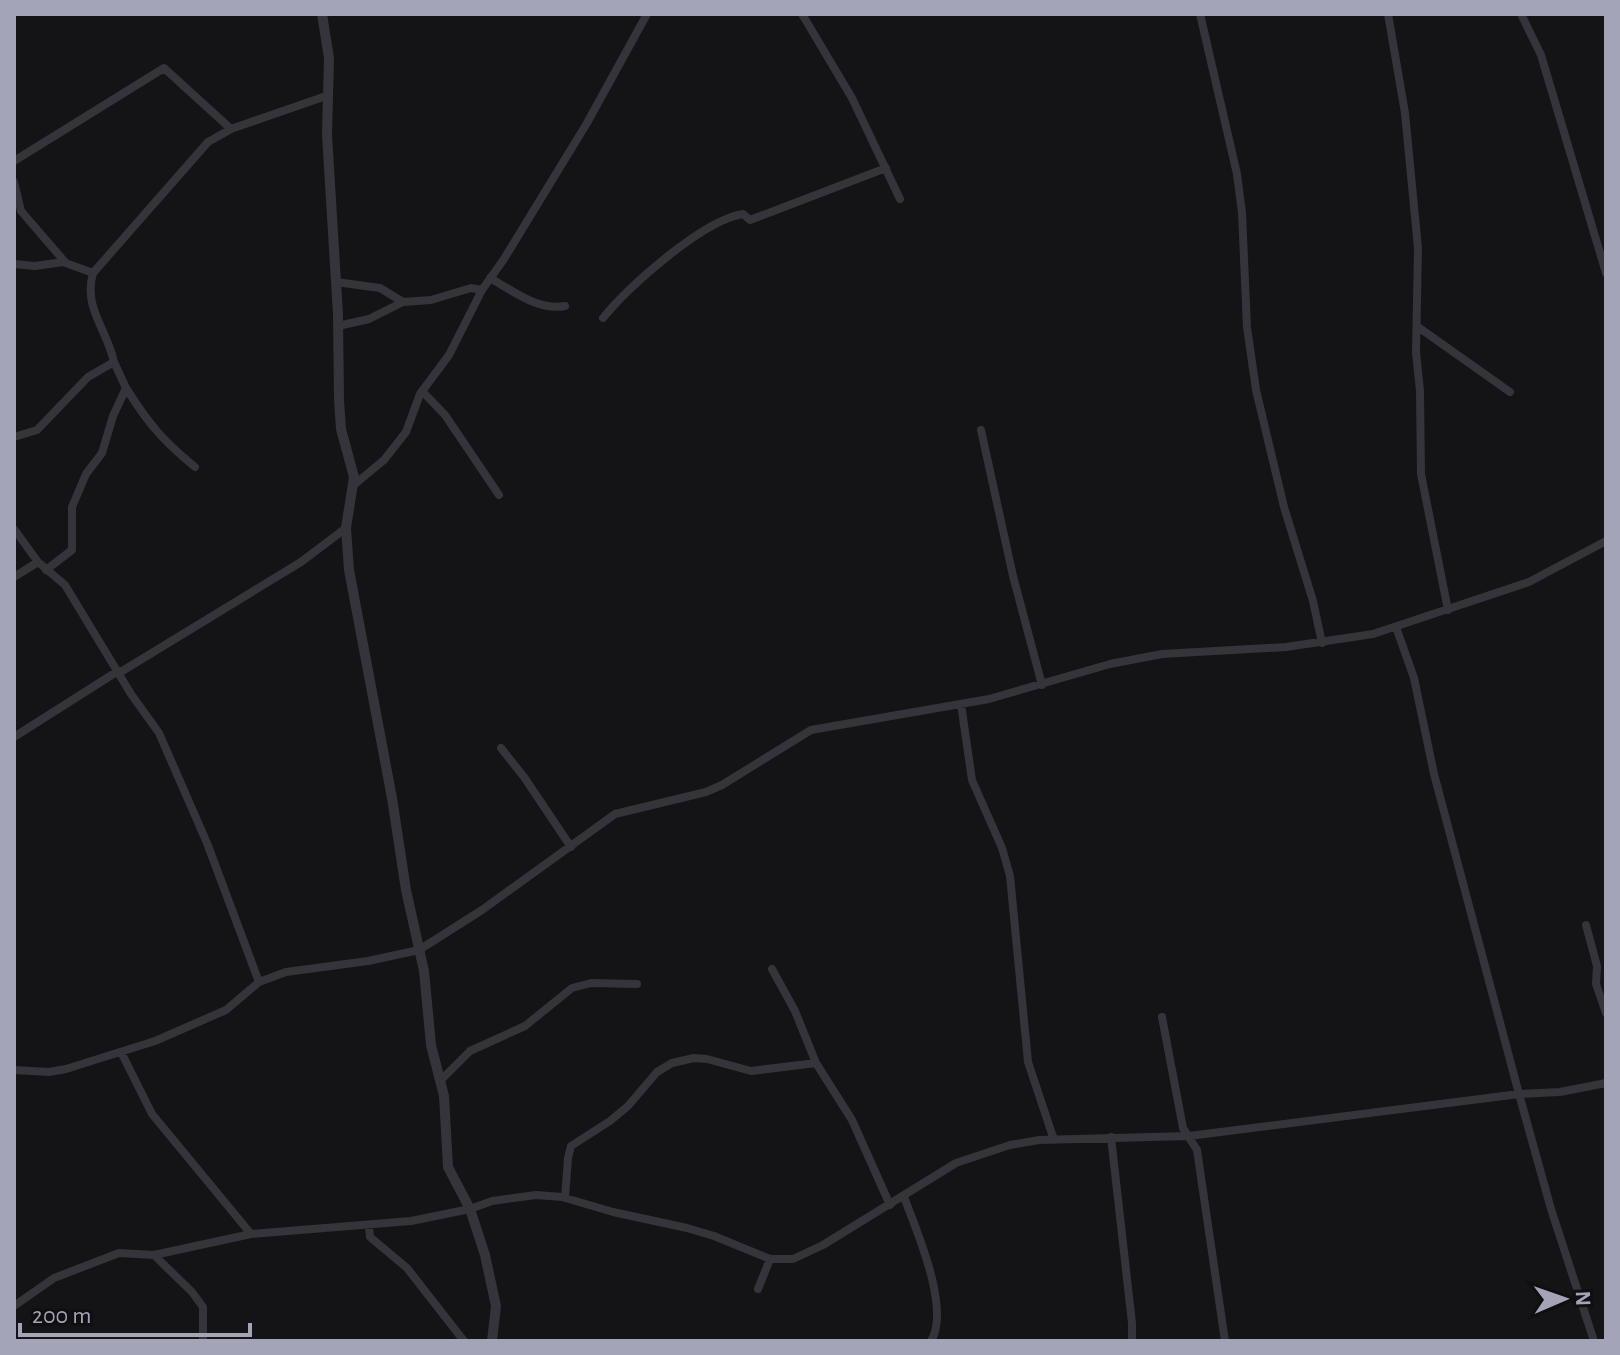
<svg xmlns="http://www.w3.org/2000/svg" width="1620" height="1355" font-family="'Alegreya Sans',sans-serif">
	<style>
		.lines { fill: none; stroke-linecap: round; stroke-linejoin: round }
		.minor { stroke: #35343b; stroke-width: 8 }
		.tertiary { stroke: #35343b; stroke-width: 10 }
	</style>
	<rect width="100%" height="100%" fill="#141315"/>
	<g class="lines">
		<path class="minor" d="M802,14L852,98L900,199
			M1200,14L1237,174L1242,213L1247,327L1256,390L1284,507L1313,601L1322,643
			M1388,14L1405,113L1418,248L1416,352L1420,391L1421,474L1448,610
			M1521,14L1541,55L1606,273
			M14,161L164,68L231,129
			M14,182L21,211L65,262
			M14,264L35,266L63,262L93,273
			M490,278C513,291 538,311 565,306
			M336,282L380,288L403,302
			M603,318C629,286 703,220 743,214L750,220L886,168
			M338,326L369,319L403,302L431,300L471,288L482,290
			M1418,327L1510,392
			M126,388C148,423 162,440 195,467
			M422,391L445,415L499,495
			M981,430L1013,576L1042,685
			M14,437L37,430L88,377L114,362C107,329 83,308 93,273L208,142L231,129L329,95
			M355,484L384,460L406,432L420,394L449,355L482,290L504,259L587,123L647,14
			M14,529L38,562L65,585L131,694L159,733L207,843L259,982
			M46,570L72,550V507L86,474L102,453L113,416L126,388L114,362
			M14,577L38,562
			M1396,627L1414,678L1434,774L1519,1094L1551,1209L1594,1341
			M119,673L301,562L346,528
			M961,704L972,780L1002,848L1010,876L1028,1062L1054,1140
			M14,737L118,671
			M501,748L524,777L571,847
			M1586,925L1597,966L1596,984L1606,1013
			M772,969L795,1011L816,1063L852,1120L890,1205
			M1162,1017L1183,1128L1197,1150L1225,1341
			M121,1052L152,1114L251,1234
			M14,1070L49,1072L66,1069L155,1041L226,1010L259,982L286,972L368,961L419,950L482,910L615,814L706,792L722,785L811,730L989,699L1110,664L1162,654L1286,647L1373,634L1529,582L1606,541
			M440,1081L470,1051L525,1026L572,988L591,983L637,984
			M1111,1137L1132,1323V1341
			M904,1197C916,1229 951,1309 931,1341
			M565,1198L568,1158L571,1146L610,1121L628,1106L657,1072L672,1063L694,1058L707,1059L751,1071L816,1063
			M369,1226L370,1237L407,1268L464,1341
			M154,1255L192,1292L203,1307V1341
			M758,1289L770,1259
			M14,1306L54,1278L119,1253L154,1255L251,1234L411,1221L470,1209L492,1201L536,1195L562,1197L613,1212L687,1228L714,1236L770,1259H793L823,1245L956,1163L1010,1145L1039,1140L1189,1136L1519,1094L1560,1092L1606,1083"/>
		<path class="tertiary" d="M322,14L329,58L327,135L338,314L339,400L341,429L354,477L346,528L349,570L392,798L406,890L424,971L431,1045L444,1096L448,1167L470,1209L485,1255L496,1306L492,1341"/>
	</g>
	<rect width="1620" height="1355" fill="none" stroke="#a3a4b7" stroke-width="32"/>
	<g transform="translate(1564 1299) rotate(88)" stroke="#0f0e10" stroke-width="6" paint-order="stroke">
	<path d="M0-6L14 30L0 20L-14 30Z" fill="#a3a4b7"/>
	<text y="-12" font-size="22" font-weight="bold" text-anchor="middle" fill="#a3a4b7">N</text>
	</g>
	<path d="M20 1323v12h230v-12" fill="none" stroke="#a3a4b7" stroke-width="4"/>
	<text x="32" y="1323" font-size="24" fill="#a3a4b7" stroke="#0f0e10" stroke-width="6" paint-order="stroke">200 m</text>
</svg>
